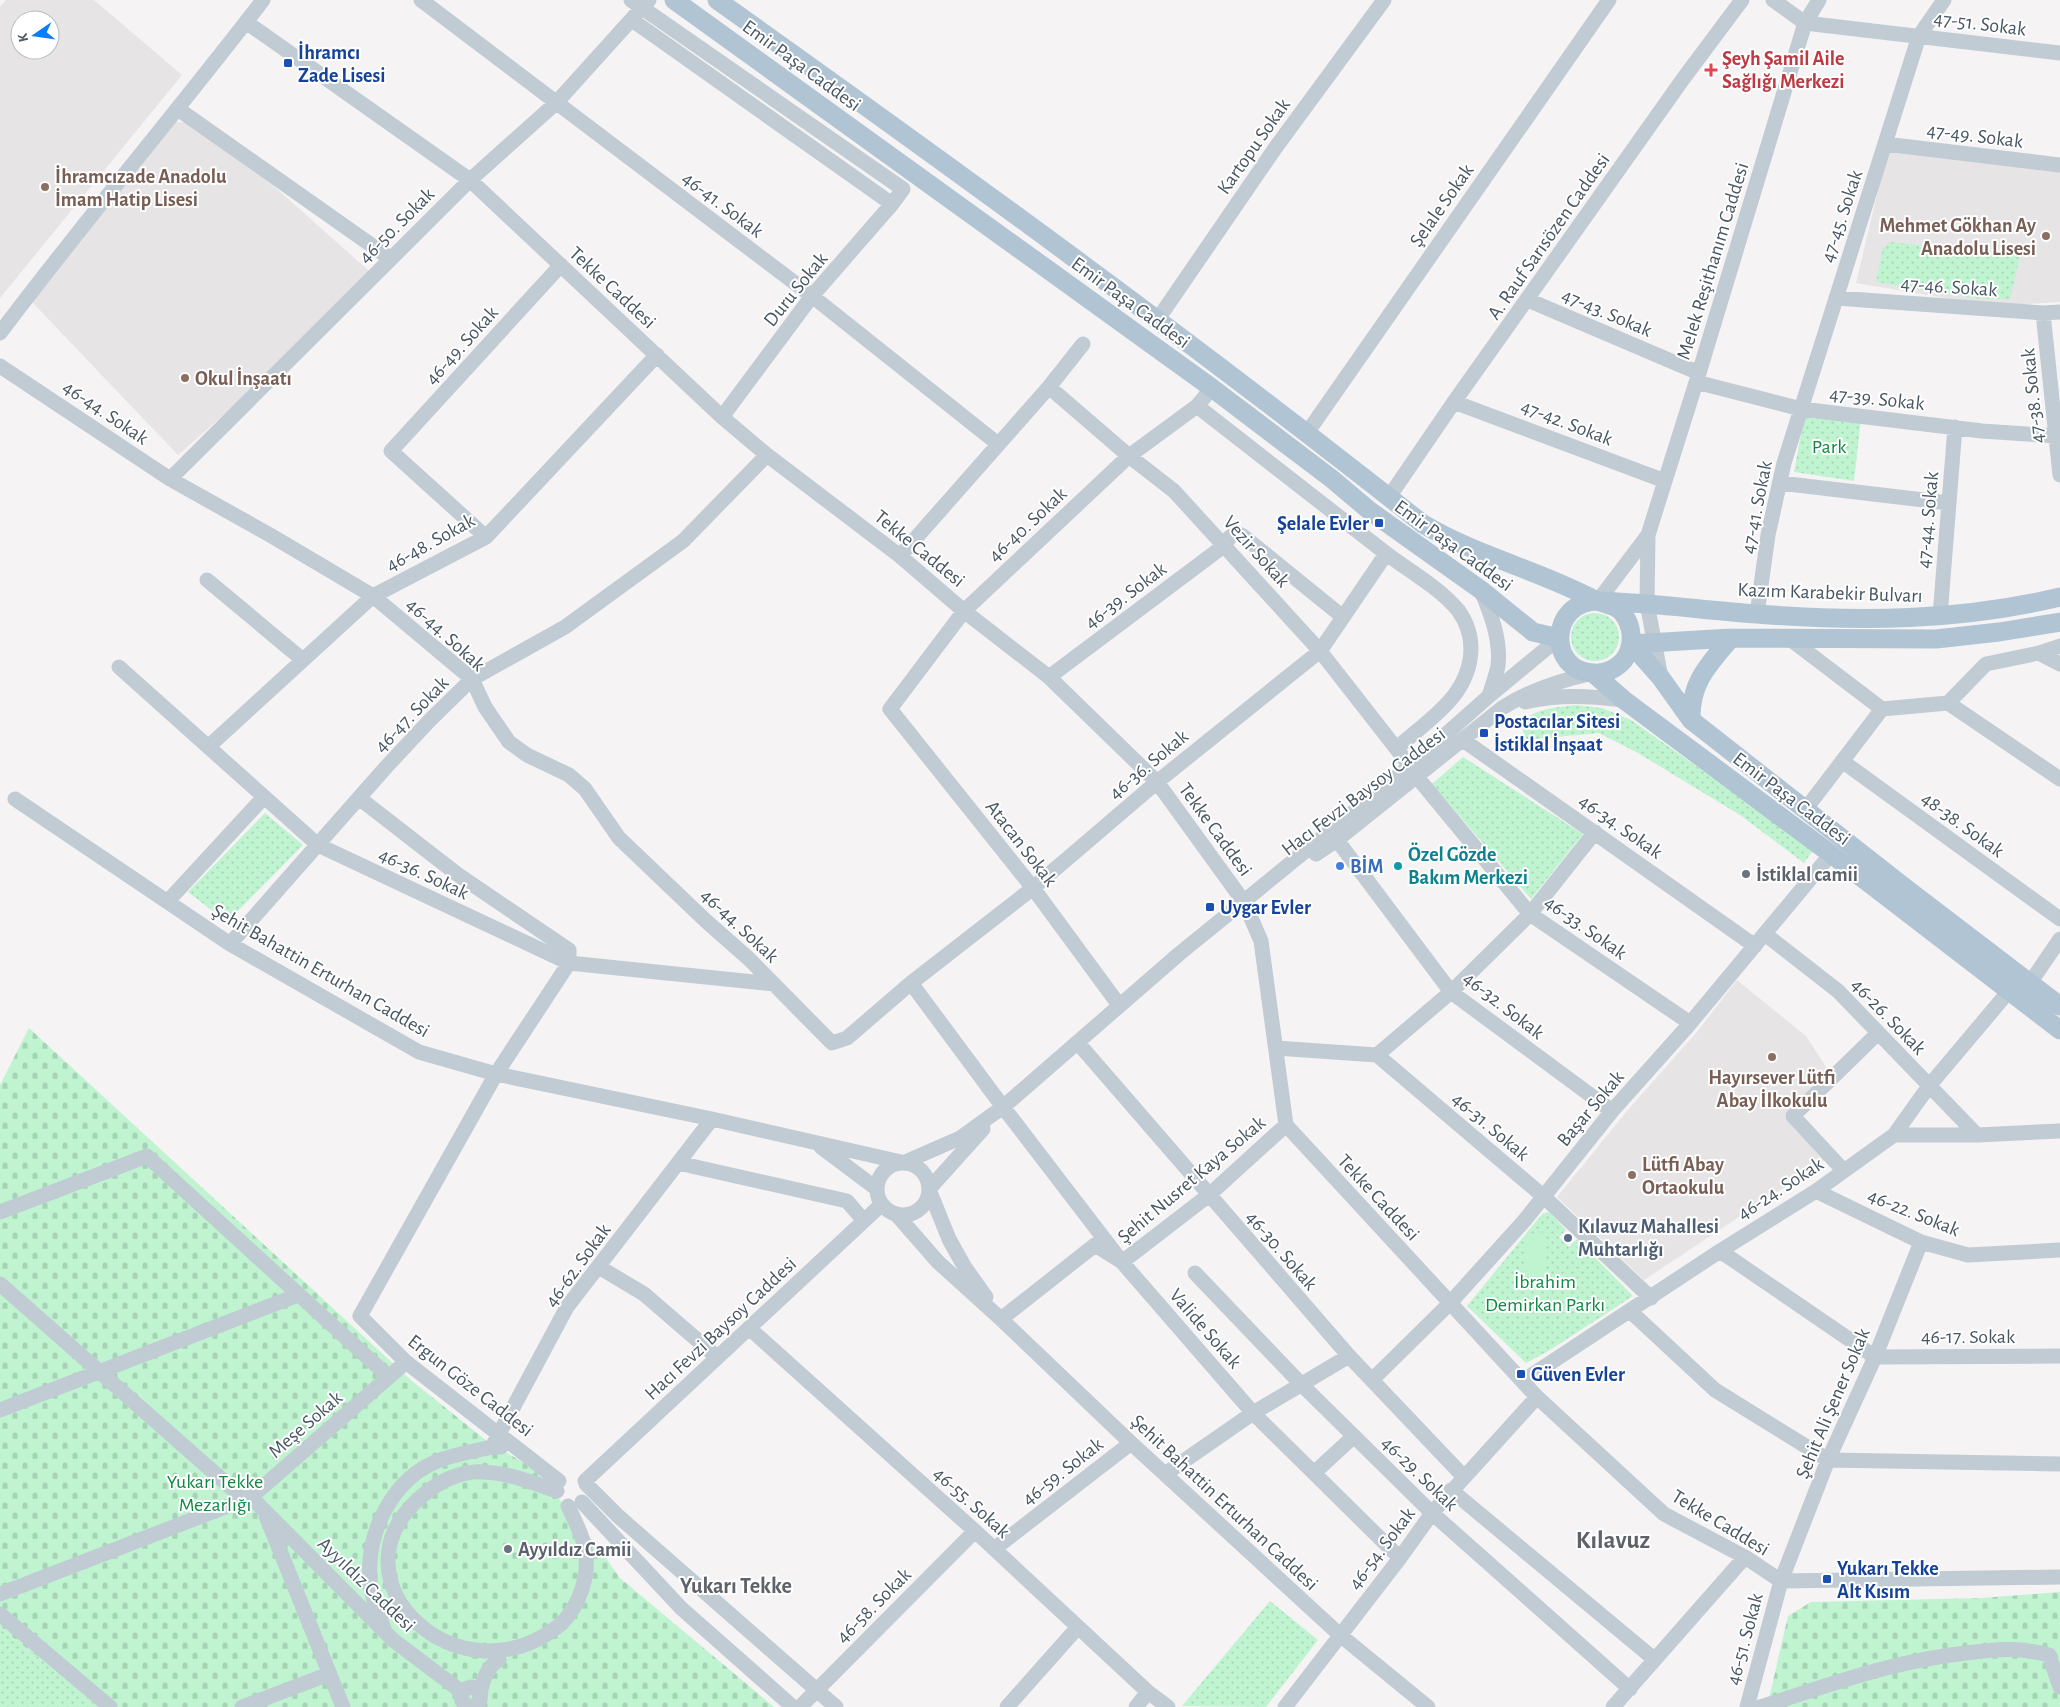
<svg xmlns="http://www.w3.org/2000/svg" width="2060" height="1707" font-family="'Alegreya Sans',sans-serif">
	<style>
		.education { fill: #e6e4e5; fill-rule: evenodd }
		.grass { fill: url(#grass-dots) }
		.cemetery { fill: url(#cemetery-stones) }
		.garden { fill: #c0f4d1 }
		.lines { fill: none; stroke-linecap: round; stroke-linejoin: round }
		.minor { stroke: #c0cbd3; stroke-width: 15 }
		.major { stroke: #b1c4d3; stroke-width: 19 }
		.transit-dot { fill: #1a4fb4; stroke: #fff; stroke-width: 2 }
		.health-dot { fill: #e0444e; stroke: #fff; stroke-width: 2 }
		.education-dot { fill: #8d6e63; stroke: #fff; stroke-width: 2 }
		.shop-dot { fill: #3f7fe0; stroke: #fff; stroke-width: 2 }
		.culture-dot { fill: #0f9aa8; stroke: #fff; stroke-width: 2 }
		.worship-dot { fill: #6b7280; stroke: #fff; stroke-width: 2 }
		.service-dot { fill: #5c6f8a; stroke: #fff; stroke-width: 2 }
		.labels { text-anchor: middle; stroke-width: 4; stroke-linejoin: round; paint-order: stroke }
		.street-label { font-size: 20px; fill: #485763; stroke: #fff }
		.transit-label { font-size: 20px; font-weight: bold; fill: #164399; stroke: #fff; text-anchor: start }
		.health-label { font-size: 20px; font-weight: bold; fill: #be3a42; stroke: #fff; text-anchor: start }
		.education-label { font-size: 20px; font-weight: bold; fill: #785e54; stroke: #fff; text-anchor: start }
		.park-label { font-size: 20px; fill: #0f8845; stroke: #fff }
		.culture-label { font-size: 20px; font-weight: bold; fill: #0d838f; stroke: #fff; text-anchor: start }
		.shop-label { font-size: 20px; font-weight: bold; fill: #366cbe; stroke: #fff; text-anchor: start }
		.worship-label { font-size: 20px; font-weight: bold; fill: #5b616d; stroke: #fff; text-anchor: start }
		.service-label { font-size: 20px; font-weight: bold; fill: #4e5e75; stroke: #fff; text-anchor: start }
		.quarter-label { font-size: 22px; font-weight: bold; fill: #5e6369; stroke: #fff }
		.district-label { font-size: 25px; font-weight: bold; fill: #5e6369; stroke: #fff }
	</style>
	<defs>
		<pattern id="grass-dots" width="8" height="8" patternUnits="userSpaceOnUse" patternTransform="scale(1.25)"><rect width="8" height="8" fill="#c0f4d1"/><path d="M2 2h.1M6 6h.1" fill="none" stroke="#a6d3b6" stroke-width="1.8" stroke-linecap="round"/></pattern>
		<pattern id="cemetery-stones" width="16" height="16" patternUnits="userSpaceOnUse" patternTransform="scale(1.25)"><rect width="16" height="16" fill="#c0f4d1"/><path d="M2 7V4a2 2 0 0 1 4 0v3zM10 15v-3a2 2 0 0 1 4 0v3z" fill="#a6d3b6"/></pattern>
	</defs>
	<rect width="100%" height="100%" fill="#f5f3f3"/>
	<path class="education" d="M6,0H94L182,75L0,298V7ZM20,20H50V50H20Z
		M174,121L190,124L277,189L378,279L178,455L32,302Z
		M1888,148L2060,171V302L1993,306L1856,283Z
		M1737,980L1806,1036L1833,1078L1785,1116L1825,1160L1644,1280L1557,1197L1627,1111L1696,1033Z"/>
	<path class="grass" d="M1891,242L2020,256L2010,299H1980L1876,282L1883,248Z
		M1805,413L1861,419L1854,481L1794,472Z
		M1571 637a24 24 0 1 1 48 0a24 24 0 1 1-48 0Z
		M1575,705L1602,708L1631,720L1814,849L1804,863L1740,815L1638,753L1599,733L1534,739L1527,744L1521,723C1535,708 1555,708 1575,705Z
		M1463,757L1583,834L1531,899L1432,784Z
		M265,813L303,845L227,922L188,892Z
		M1549,1212L1566,1230L1559,1237L1569,1247L1577,1239L1633,1296L1547,1352L1526,1363L1467,1306L1542,1214Z
		M1270,1601L1318,1640L1266,1707L1182,1706Z
		M0,1628L53,1668L98,1707H0Z"/>
	<path class="cemetery" d="M29,1028L412,1381L487,1441L536,1470L603,1554L620,1578L774,1707H98L53,1668L0,1628V1085Z
		M2060,1592V1707H1767L1788,1616L1811,1602L1981,1598Z"/>
	<path class="garden" d="M1546,1232L1544,1277L1524,1276L1526,1234Z"/>
	<g class="lines">
		<path class="minor" d="M421,0L812,296L998,444
			M631,0L903,189L892,204L812,296L722,417
			M1773,0L1805,23L2060,53
			M632,20L892,204
			M246,22L470,180L722,417L767,455L900,556L964,611L1049,677L1157,782L1244,902L1261,941L1286,1125L1537,1397L1664,1514L1745,1557L1781,1581L2060,1577
			M178,109L391,259
			M1885,144L2060,165
			M1836,298L2043,313L2060,312
			M1528,300L1699,373
			M2043,313L2060,475
			M1158,319L1276,147L1384,0
			M0,333C85,220 177,112 263,0
			M0,366L170,479L270,535L373,596L472,679L485,707L509,742L527,755L569,775L585,789L619,838L706,921L748,958L832,1043L847,1038L911,983L1033,888L1157,782L1320,651L1386,554
			M1696,382L1801,409L1982,431L2056,436
			M1049,387L1129,456L1174,491L1320,651L1410,766
			M1454,402L1665,481
			M1197,406C1259,455 1321,503 1383,551C1407,570 1438,586 1458,610C1466,621 1471,635 1471,649C1470,696 1429,719 1397,748
			M1307,433L1609,0
			M170,479L470,180L556,103L649,0
			M1780,483L1949,503
			M1389,497L1454,402L1683,79L1742,0
			M1648,535L1647,603L1661,678
			M486,537L391,451L561,265
			M900,556L1049,387L1083,344
			M207,580L303,660
			M1481,590C1491,614 1501,640 1498,666C1496,676 1492,686 1489,696
			M1598,601L1648,535L1699,373L1805,23L1819,0
			M1757,614L1768,535L1784,463L1919,36L1944,0
			M1940,616L1955,427
			M1790,639L1882,709
			M2039,653L2060,664
			M119,667L318,845L569,963L774,984
			M1049,677L1225,545L1230,537L1236,533L1243,536L1343,617
			M1525,702C1560,694 1589,696 1624,700
			M1948,703L2060,779
			M1948,703L1986,664L2039,653L2060,646
			M1463,740L1755,946
			M208,747L373,596L486,537L657,355
			M1842,761L2060,919
			M1417,777L1530,914L1690,1023
			M359,798L457,874L569,950V963L496,1074L360,1316L406,1362L559,1481
			M15,799L230,944L419,1052L496,1074L712,1119L901,1162
			M1805,810L1882,709L1948,703
			M1337,840L1451,992L1612,1111
			M1316,854L1337,840L1502,708C1530,690 1561,680 1593,673
			M168,901L264,797
			M1765,934L1838,991L1977,1135
			M230,944L387,766L430,720L472,679L565,627L683,541L767,455
			M911,983L1003,1107L1122,1262L1253,1413L1400,1558
			M2030,983L2060,939
			M1119,1005L1033,888L890,709L964,611L1129,456L1197,406L1212,388
			M1078,1043L1349,1356L1464,1477
			M1276,1048L1377,1055L1543,1196L1651,1298
			M1377,1055L1451,992L1530,914L1595,832
			M1894,1135L1929,1086L2009,991
			M821,1147L877,1189
			M905,1162L960,1138L1003,1107L1179,954L1410,766L1489,696L1559,638
			M877 1189a26 26 0 1 1 52 0a26 26 0 1 1-52 0Z
			M678,1163L847,1201L864,1221
			M1844,1171L1793,1116L1878,1033
			M930,1188L983,1129
			M1816,1191L1921,1242L1968,1255L2060,1250
			M930,1192L949,1239L964,1266L986,1297
			M0,1212L147,1156L389,1377
			M896,1214L938,1262L1001,1319L1131,1443L1340,1635L1428,1707
			M1720,1251L1875,1357L2060,1356
			M599,1267L644,1294L717,1357
			M1195,1273L1302,1385L1432,1513L1630,1689
			M0,1284L244,1499
			M1630,1311L1715,1390L1828,1460L2060,1464
			M1001,1319L1095,1245L1122,1262L1209,1195L1286,1125
			M749,1328L975,1531L1148,1692L1168,1707
			M1372,1380L1450,1303L1524,1221L1612,1111L1687,1027L1831,854
			M1523,1381L1720,1251L1816,1191L1894,1135H1977L2060,1131
			M0,1410L298,1295
			M492,1447L567,1307L712,1119
			M1314,1473L1354,1436
			M1165,1474L1253,1413L1349,1356
			M585,1481L882,1204
			M586,1484L618,1516L836,1707
			M1451,1490L1654,1659
			M557,1491C533,1483 509,1473 484,1472C461,1470 438,1482 422,1496C324,1579 459,1707 561,1624C580,1605 590,1575 585,1548C582,1534 574,1519 568,1506
			M251,1497L393,1640L462,1692
			M582,1502L681,1608L793,1707
			M266,1516L343,1707
			M994,1549L1131,1443
			M0,1594L251,1497L406,1362
			M0,1614L110,1707
			M384,1629C379,1614 371,1597 370,1581C366,1533 392,1478 440,1460C456,1454 475,1451 492,1447H501
			M480,1696C482,1682 486,1667 499,1660
			M242,1707L329,1674
			M469,1707L462,1701L461,1694L465,1689L472,1687C480,1690 482,1696 479,1703L473,1707
			M800,1707L975,1531
			M1007,1707L1078,1627
			M1136,1707L1148,1692
			M1285,1707L1400,1558L1432,1513L1537,1397
			M1613,1707L1745,1557
			M1747,1707L1781,1581L1828,1460L1875,1357L1921,1242
			M1760,1707C1830,1685 1893,1661 1966,1653C1997,1649 2018,1647 2049,1655L2060,1687"/>
		<path class="major" d="M674,0L1212,388L1332,479L1370,511L1481,590L1533,632L1559,638
			M717,0C956,170 1193,342 1423,524C1477,556 1538,570 1593,599C1603,604 1613,604 1621,611C1633,625 1635,645 1624,660C1616,669 1605,674 1593,673C1547,671 1549,601 1598,601C1652,603 1704,610 1757,614C1859,622 1960,621 2060,597
			M1631,644L1661,678L1691,720L1908,890L2060,1006
			M1631,644L1731,638L1936,639L1999,632L2060,622
			M1593,673L1624,700L1831,854L2060,1030
			M1691,720C1690,683 1708,665 1731,638"/>
	</g>
	<g class="transit-dot">
		<rect x="283" y="58" width="10" height="10" rx="2.5"/>
		<rect x="1374" y="518" width="10" height="10" rx="2.5"/>
		<rect x="1479" y="728" width="10" height="10" rx="2.5"/>
		<rect x="1205" y="902" width="10" height="10" rx="2.5"/>
		<rect x="1516" y="1369" width="10" height="10" rx="2.5"/>
		<rect x="1822" y="1574" width="10" height="10" rx="2.5"/>
	</g>
	<path class="health-dot" d="M1708.5 62.5h5v5h5v5h-5v5h-5v-5h-5v-5h5z"/>
	<g class="education-dot">
		<circle cx="45" cy="187" r="5"/>
		<circle cx="2046" cy="236" r="5"/>
		<circle cx="185" cy="378" r="5"/>
		<circle cx="1772" cy="1057" r="5"/>
		<circle cx="1632" cy="1175" r="5"/>
	</g>
	<circle class="shop-dot" cx="1340" cy="866" r="5"/>
	<circle class="culture-dot" cx="1398" cy="866" r="5"/>
	<g class="worship-dot">
		<circle cx="1746" cy="874" r="5"/>
		<circle cx="508" cy="1549" r="5"/>
	</g>
	<circle class="service-dot" cx="1568" cy="1238" r="5"/>
	<g class="labels">
		<g class="street-label">
			<text transform="translate(1980 23) rotate(7)" y="7">47-51. Sokak</text>
			<text transform="translate(802 65) rotate(36)" y="7">Emir Paşa Caddesi</text>
			<text transform="translate(1975 135) rotate(7)" y="7">47-49. Sokak</text>
			<text transform="translate(1253 146) rotate(-55)" y="7">Kartopu Sokak</text>
			<text transform="translate(723 204) rotate(37)" y="7">46-41. Sokak</text>
			<text transform="translate(1441 205) rotate(-55)" y="7">Şelale Sokak</text>
			<text transform="translate(1841 216) rotate(-72)" y="7">47-45. Sokak</text>
			<text transform="translate(396 225) rotate(-45)" y="7">46-50. Sokak</text>
			<text transform="translate(1548 236) rotate(-55)" y="7">A. Rauf Sarısözen Caddesi</text>
			<text transform="translate(1712 261) rotate(-73)" y="7">Melek Reşithanım Caddesi</text>
			<text transform="translate(1949 286) rotate(4)" y="7">47-46. Sokak</text>
			<text transform="translate(613 287) rotate(43)" y="7">Tekke Caddesi</text>
			<text transform="translate(795 289) rotate(-51)" y="7">Duru Sokak</text>
			<text transform="translate(1131 302) rotate(36)" y="7">Emir Paşa Caddesi</text>
			<text transform="translate(1607 312) rotate(23)" y="7">47-43. Sokak</text>
			<text transform="translate(461 345) rotate(-48)" y="7">46-49. Sokak</text>
			<text transform="translate(2032 396) rotate(-96)" y="7">47-38. Sokak</text>
			<text transform="translate(1877 398) rotate(6)" y="7">47-39. Sokak</text>
			<text transform="translate(106 412) rotate(34)" y="7">46-44. Sokak</text>
			<text transform="translate(1567 422) rotate(21)" y="7">47-42. Sokak</text>
			<text transform="translate(1756 507) rotate(-79)" y="7">47-41. Sokak</text>
			<text transform="translate(1927 520) rotate(-85)" y="7">47-44. Sokak</text>
			<text transform="translate(1027 524) rotate(-43)" y="7">46-40. Sokak</text>
			<text transform="translate(430 542) rotate(-29)" y="7">46-48. Sokak</text>
			<text transform="translate(1454 545) rotate(36)" y="7">Emir Paşa Caddesi</text>
			<text transform="translate(920 548) rotate(39)" y="7">Tekke Caddesi</text>
			<text transform="translate(1257 551) rotate(48)" y="7">Vezir Sokak</text>
			<text transform="translate(1830 592) rotate(2)" y="7">Kazım Karabekir Bulvarı</text>
			<text transform="translate(1125 595) rotate(-37)" y="7">46-39. Sokak</text>
			<text transform="translate(446 634) rotate(42)" y="7">46-44. Sokak</text>
			<text transform="translate(411 714) rotate(-46)" y="7">46-47. Sokak</text>
			<text transform="translate(1148 764) rotate(-40)" y="7">46-36. Sokak</text>
			<text transform="translate(1363 791) rotate(-37)" y="7">Hacı Fevzi Baysoy Caddesi</text>
			<text transform="translate(1792 798) rotate(37)" y="7">Emir Paşa Caddesi</text>
			<text transform="translate(1963 824) rotate(36)" y="7">48-38. Sokak</text>
			<text transform="translate(1621 826) rotate(35)" y="7">46-34. Sokak</text>
			<text transform="translate(1216 829) rotate(54)" y="7">Tekke Caddesi</text>
			<text transform="translate(1022 843) rotate(52)" y="7">Atacan Sokak</text>
			<text transform="translate(424 873) rotate(25)" y="7">46-36. Sokak</text>
			<text transform="translate(740 925) rotate(43)" y="7">46-44. Sokak</text>
			<text transform="translate(1586 927) rotate(35)" y="7">46-33. Sokak</text>
			<text transform="translate(321 970) rotate(30)" y="7">Şehit Bahattin Erturhan Caddesi</text>
			<text transform="translate(1504 1005) rotate(38)" y="7">46-32. Sokak</text>
			<text transform="translate(1889 1016) rotate(46)" y="7">46-26. Sokak</text>
			<text transform="translate(1590 1108) rotate(-50)" y="7">Başar Sokak</text>
			<text transform="translate(1491 1126) rotate(40)" y="7">46-31. Sokak</text>
			<text transform="translate(1191 1179) rotate(-40)" y="7">Şehit Nusret Kaya Sokak</text>
			<text transform="translate(1780 1188) rotate(-33)" y="7">46-24. Sokak</text>
			<text transform="translate(1379 1197) rotate(47)" y="7">Tekke Caddesi</text>
			<text transform="translate(1914 1212) rotate(22)" y="7">46-22. Sokak</text>
			<text transform="translate(1282 1250) rotate(49)" y="7">46-30. Sokak</text>
			<text transform="translate(577 1265) rotate(-54)" y="7">46-62. Sokak</text>
			<text transform="translate(720 1328) rotate(-43)" y="7">Hacı Fevzi Baysoy Caddesi</text>
			<text transform="translate(1206 1328) rotate(49)" y="7">Valide Sokak</text>
			<text x="1968" y="1343">46-17. Sokak</text>
			<text transform="translate(471 1385) rotate(38)" y="7">Ergun Göze Caddesi</text>
			<text transform="translate(1832 1403) rotate(-67)" y="7">Şehit Ali Şener Sokak</text>
			<text transform="translate(305 1424) rotate(-41)" y="7">Meşe Sokak</text>
			<text transform="translate(1062 1471) rotate(-38)" y="7">46-59. Sokak</text>
			<text transform="translate(1420 1473) rotate(44)" y="7">46-29. Sokak</text>
			<text transform="translate(972 1502) rotate(42)" y="7">46-55. Sokak</text>
			<text transform="translate(1225 1502) rotate(43)" y="7">Şehit Bahattin Erturhan Caddesi</text>
			<text transform="translate(1721 1522) rotate(31)" y="7">Tekke Caddesi</text>
			<text transform="translate(1381 1548) rotate(-53)" y="7">46-54. Sokak</text>
			<text transform="translate(367 1584) rotate(44)" y="7">Ayyıldız Caddesi</text>
			<text transform="translate(873 1605) rotate(-45)" y="7">46-58. Sokak</text>
			<text transform="translate(1744 1639) rotate(-75)" y="7">46-51. Sokak</text>
		</g>
		<g class="transit-label">
			<text x="298" y="59">İhramcı<tspan x="298" dy="23">Zade Lisesi</tspan></text>
			<text x="1369" y="530" text-anchor="end">Şelale Evler</text>
			<text x="1494" y="728">Postacılar Sitesi<tspan x="1494" dy="23">İstiklal İnşaat</tspan></text>
			<text x="1220" y="914">Uygar Evler</text>
			<text x="1531" y="1381">Güven Evler</text>
			<text x="1837" y="1575">Yukarı Tekke<tspan x="1837" dy="23">Alt Kısım</tspan></text>
		</g>
		<g class="health-label">
			<text x="1722" y="65">Şeyh Şamil Aile<tspan x="1722" dy="23">Sağlığı Merkezi</tspan></text>
		</g>
		<g class="education-label">
			<text x="55" y="183">İhramcızade Anadolu<tspan x="55" dy="23">İmam Hatip Lisesi</tspan></text>
			<text x="2036" y="232" text-anchor="end">Mehmet Gökhan Ay<tspan x="2036" dy="23">Anadolu Lisesi</tspan></text>
			<text x="195" y="385">Okul İnşaatı</text>
			<text x="1772" y="1084" text-anchor="middle">Hayırsever Lütfi<tspan x="1772" dy="23">Abay İlkokulu</tspan></text>
			<text x="1642" y="1171">Lütfi Abay<tspan x="1642" dy="23">Ortaokulu</tspan></text>
		</g>
		<g class="park-label">
			<text x="1829" y="453">Park</text>
			<text x="1545" y="1288">İbrahim<tspan x="1545" dy="23">Demirkan Parkı</tspan></text>
			<text x="215" y="1488">Yukarı Tekke<tspan x="215" dy="23">Mezarlığı</tspan></text>
		</g>
		<g class="culture-label">
			<text x="1408" y="861">Özel Gözde<tspan x="1408" dy="23">Bakım Merkezi</tspan></text>
		</g>
		<g class="shop-label">
			<text x="1350" y="873">BİM</text>
		</g>
		<g class="worship-label">
			<text x="1756" y="881">İstiklal camii</text>
			<text x="518" y="1556">Ayyıldız Camii</text>
		</g>
		<g class="service-label">
			<text x="1578" y="1233">Kılavuz Mahallesi<tspan x="1578" dy="23">Muhtarlığı</tspan></text>
		</g>
		<g class="quarter-label">
			<text x="736" y="1593">Yukarı Tekke</text>
		</g>
		<g class="district-label">
			<text x="1613" y="1548">Kılavuz</text>
		</g>
	</g>
	<g transform="translate(35 35) rotate(257)"><circle r="24" fill="#ffffff" stroke="#b6bcc1"/>
	<path d="M0-4L9 19L0 12L-9 19Z" fill="#0b7ef7"/>
	<text y="-8" font-size="14" font-weight="bold" text-anchor="middle" fill="#485763">K</text>
	</g>
</svg>
